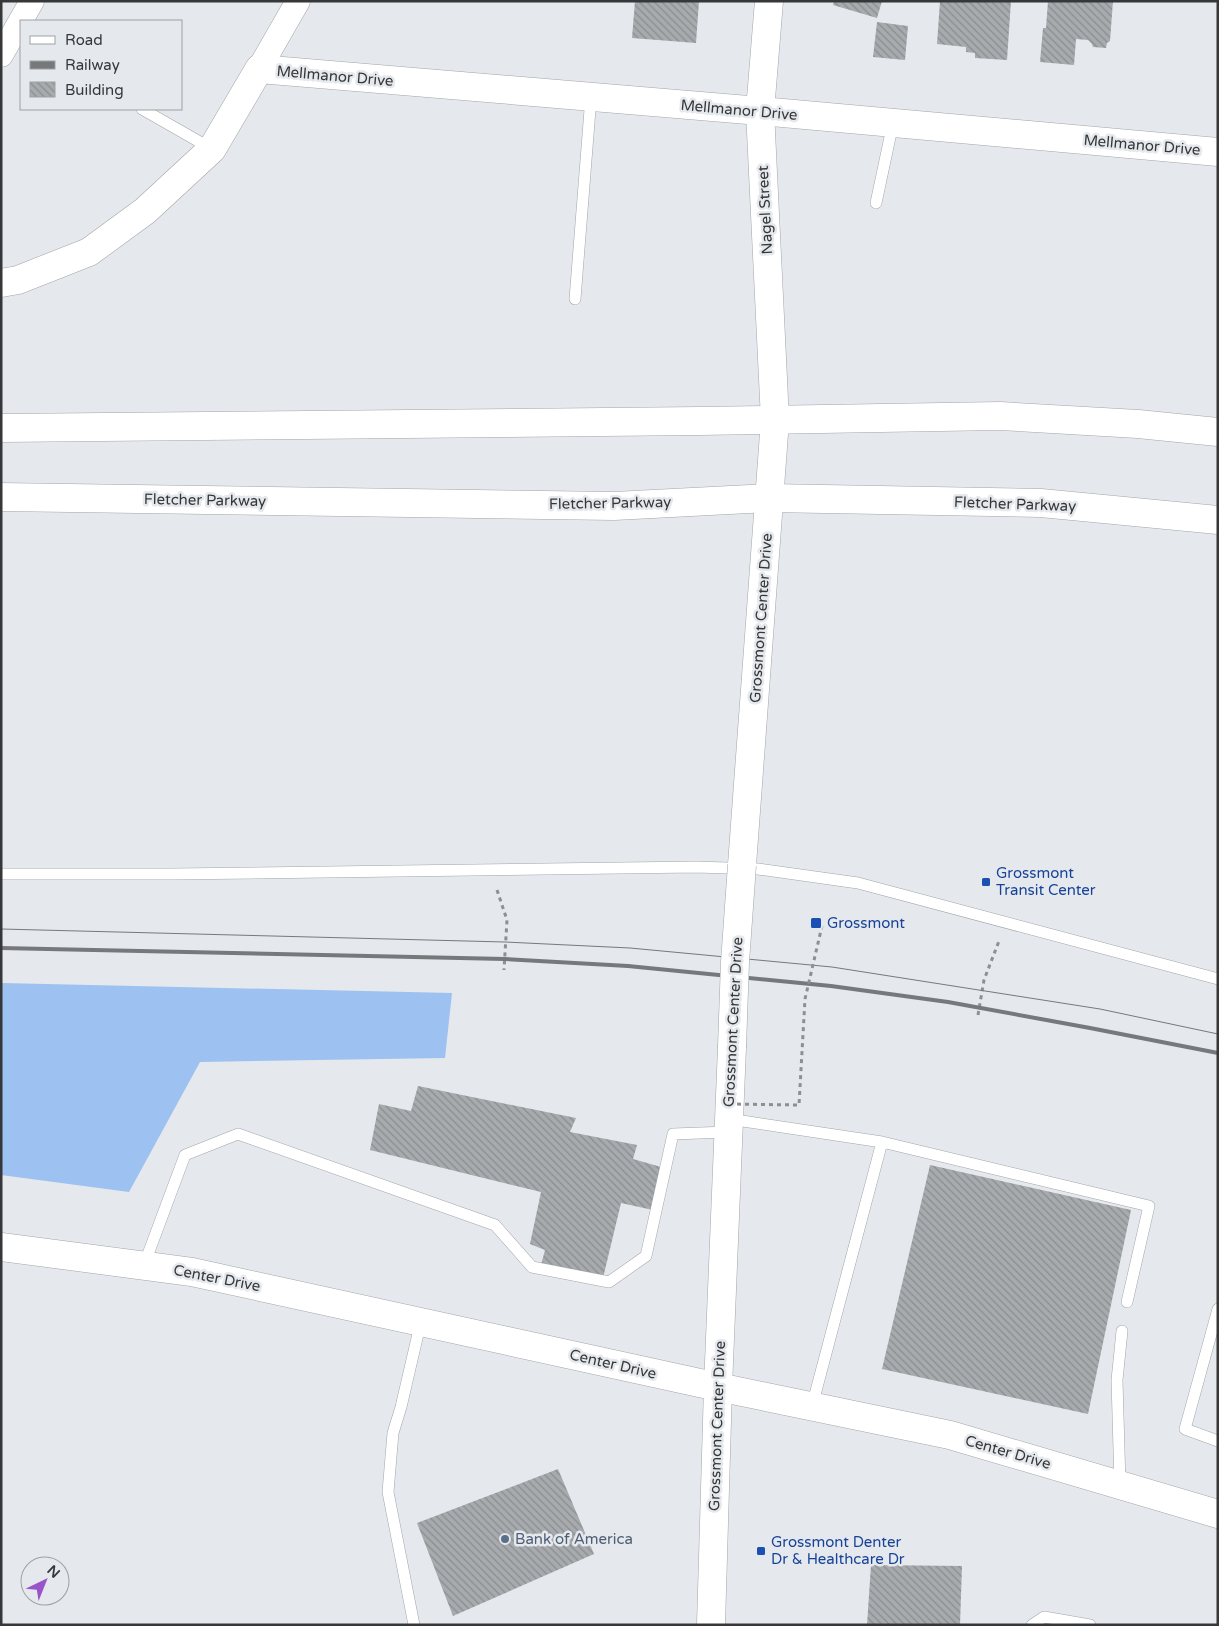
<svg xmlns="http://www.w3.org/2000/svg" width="1219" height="1626" font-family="'Varela Round',sans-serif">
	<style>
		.grass { fill: #9dc1f0 }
		.building { fill: url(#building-back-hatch) }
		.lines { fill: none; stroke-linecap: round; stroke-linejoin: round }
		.lane-casing { stroke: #a2a5a9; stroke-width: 12 }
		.street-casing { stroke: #a2a5a9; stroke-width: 25 }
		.secondary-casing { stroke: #a2a5a9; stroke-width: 29 }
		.primary-casing { stroke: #a2a5a9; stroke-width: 29 }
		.path { stroke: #8d8f92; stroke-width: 3; stroke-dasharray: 4 4; stroke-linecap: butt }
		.lane { stroke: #fff; stroke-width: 11 }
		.street { stroke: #fff; stroke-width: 24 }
		.secondary { stroke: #fff; stroke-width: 28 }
		.primary { stroke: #fff; stroke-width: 28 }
		.tram { stroke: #76787b; stroke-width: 1 }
		.rail { stroke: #76787b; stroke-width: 4 }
		.secondary-bridge-casing { stroke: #a2a5a9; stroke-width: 29; stroke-linecap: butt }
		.path-bridge { stroke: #8d8f92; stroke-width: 3; stroke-dasharray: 4 4; stroke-linecap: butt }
		.secondary-bridge { stroke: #fff; stroke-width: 28 }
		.transit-dot { fill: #1a4fb4; stroke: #e5e8ec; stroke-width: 2 }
		.service-dot { fill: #5c6f8a; stroke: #e5e8ec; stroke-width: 2 }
		.labels { text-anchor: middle; stroke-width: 5; stroke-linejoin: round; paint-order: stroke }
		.street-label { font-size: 15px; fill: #363739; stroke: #e5e8ec }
		.transit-label { font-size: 15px; fill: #164399; stroke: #e5e8ec; text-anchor: start }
		.service-label { font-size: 15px; fill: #4e5e75; stroke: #e5e8ec; text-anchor: start }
	</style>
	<defs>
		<pattern id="building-back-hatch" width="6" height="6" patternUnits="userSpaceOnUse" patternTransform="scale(1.25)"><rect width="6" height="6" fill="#a8abae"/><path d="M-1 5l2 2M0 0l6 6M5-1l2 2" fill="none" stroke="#8a8c8f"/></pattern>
	</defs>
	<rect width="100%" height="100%" fill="#e5e8ec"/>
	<path class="grass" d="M1,983L452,993L445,1058L200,1062L129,1192L1,1175Z"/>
	<path class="building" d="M635,1H699L696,43L632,38Z
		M834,1H882L877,18L833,5Z
		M940,1H1011L1007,60L975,58V53L966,52V47L937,44Z
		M1048,1H1113L1110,41L1107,43L1106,48L1093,47L1092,44L1088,40L1076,39L1074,65L1040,62L1043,28H1046Z
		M877,22L908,26L905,60L873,57Z
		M418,1086L576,1118L570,1132L637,1145L633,1159L661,1167L653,1210L621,1203L603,1278L541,1265L545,1250L530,1244L541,1192L370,1150L379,1104L411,1111Z
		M930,1165L1131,1210L1088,1414L882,1369Z
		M558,1469L594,1554L453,1616L417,1523Z
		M871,1565L962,1566L960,1625H867Z"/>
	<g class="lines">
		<g class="lane-casing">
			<path id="lane" d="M142,109L212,149
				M876,203L893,123
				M575,299L591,97
				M1,874H173L696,867L758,869L858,883L1218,979
				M729,1119L882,1142L812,1406
				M882,1142L1149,1206L1127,1302
				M144,1265L185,1155L238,1134L495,1225L532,1267L609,1282L646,1256L673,1134L728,1132
				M1218,1309L1185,1429L1218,1441
				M1120,1485L1117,1380L1122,1331
				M414,1625L388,1492L393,1433L401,1407L421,1321
				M1032,1625L1044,1617L1090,1625"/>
		</g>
		<g class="street-casing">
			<path id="street" d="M1,55L32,1
				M259,69L298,1"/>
		</g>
		<g class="secondary-casing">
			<path id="secondary" d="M1,283L18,280L89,252L145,211L212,149L259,69L760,111L1218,152
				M742,865L775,420L760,111L769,1
				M1,1247L192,1272L718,1387L950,1435L1218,1514
				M711,1625L718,1387L732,1047"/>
		</g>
		<g class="primary-casing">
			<path id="primary" d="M1,428L699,421L1000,416L1138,424L1218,432
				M1,497L614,506L769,498L1041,503L1218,520"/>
		</g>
		<path class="path" d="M497,890L507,920L504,970
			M978,1015L984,980L999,941"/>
		<use href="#lane" class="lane"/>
		<use href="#street" class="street"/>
		<use href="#secondary" class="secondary"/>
		<use href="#primary" class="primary"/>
		<path class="tram" d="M1,929L505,942L630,948L832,967L1100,1009L1218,1034"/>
		<path class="rail" d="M1,948L505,959L628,966L831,986L948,1002L1090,1028L1218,1053"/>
		<g class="secondary-bridge-casing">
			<path id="secondary-bridge" d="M732,1047L735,962L742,865"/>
		</g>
		<path class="path-bridge" d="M729,1104L799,1105L805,999L822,926"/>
		<use href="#secondary-bridge" class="secondary-bridge"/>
	</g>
	<g class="transit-dot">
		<rect x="981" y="877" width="10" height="10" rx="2.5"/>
		<rect x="810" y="917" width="12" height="12" rx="2.5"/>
		<rect x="756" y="1546" width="10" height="10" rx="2.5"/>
	</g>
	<circle class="service-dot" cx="505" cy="1539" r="5"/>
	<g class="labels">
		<g class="street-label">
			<text transform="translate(335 76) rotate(5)" y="5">Mellmanor Drive</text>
			<text transform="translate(739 110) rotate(5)" y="5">Mellmanor Drive</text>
			<text transform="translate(1142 145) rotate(5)" y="5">Mellmanor Drive</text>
			<text transform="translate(765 210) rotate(-93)" y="5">Nagel Street</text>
			<text transform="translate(205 500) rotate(1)" y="5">Fletcher Parkway</text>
			<text transform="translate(610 503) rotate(-1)" y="5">Fletcher Parkway</text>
			<text transform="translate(1015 504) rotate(2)" y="5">Fletcher Parkway</text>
			<text transform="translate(761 618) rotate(-86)" y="5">Grossmont Center Drive</text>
			<text transform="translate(733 1022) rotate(-87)" y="5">Grossmont Center Drive</text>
			<text transform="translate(217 1278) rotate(11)" y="5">Center Drive</text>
			<text transform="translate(613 1364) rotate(13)" y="5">Center Drive</text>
			<text transform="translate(717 1426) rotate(-88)" y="5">Grossmont Center Drive</text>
			<text transform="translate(1008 1452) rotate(16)" y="5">Center Drive</text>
		</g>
		<g class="transit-label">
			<text x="996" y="878">Grossmont<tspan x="996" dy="17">Transit Center</tspan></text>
			<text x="827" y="928">Grossmont</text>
			<text x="771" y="1547">Grossmont Denter<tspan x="771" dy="17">Dr &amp; Healthcare Dr</tspan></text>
		</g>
		<g class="service-label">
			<text x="515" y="1544">Bank of America</text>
		</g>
	</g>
	<rect width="1219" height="1626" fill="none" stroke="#363739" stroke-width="5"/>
	<rect x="20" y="20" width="162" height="90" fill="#e5e8ec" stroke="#9fa1a4"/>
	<rect x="30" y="36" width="25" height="8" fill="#ffffff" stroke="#9fa1a4"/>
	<text x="65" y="45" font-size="15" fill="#363739">Road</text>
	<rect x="30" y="61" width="25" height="8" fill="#76787b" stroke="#9fa1a4"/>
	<text x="65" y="70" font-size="15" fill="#363739">Railway</text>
	<rect x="30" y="82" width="25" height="15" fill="url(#building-back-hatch)" stroke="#9fa1a4"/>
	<text x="65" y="95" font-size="15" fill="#363739">Building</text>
	<g transform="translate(45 1581) rotate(43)"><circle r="24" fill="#e5e8ec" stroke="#9fa1a4"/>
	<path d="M0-4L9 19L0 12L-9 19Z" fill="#9954c9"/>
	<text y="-8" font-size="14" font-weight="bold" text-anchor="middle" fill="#363739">N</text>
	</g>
</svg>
